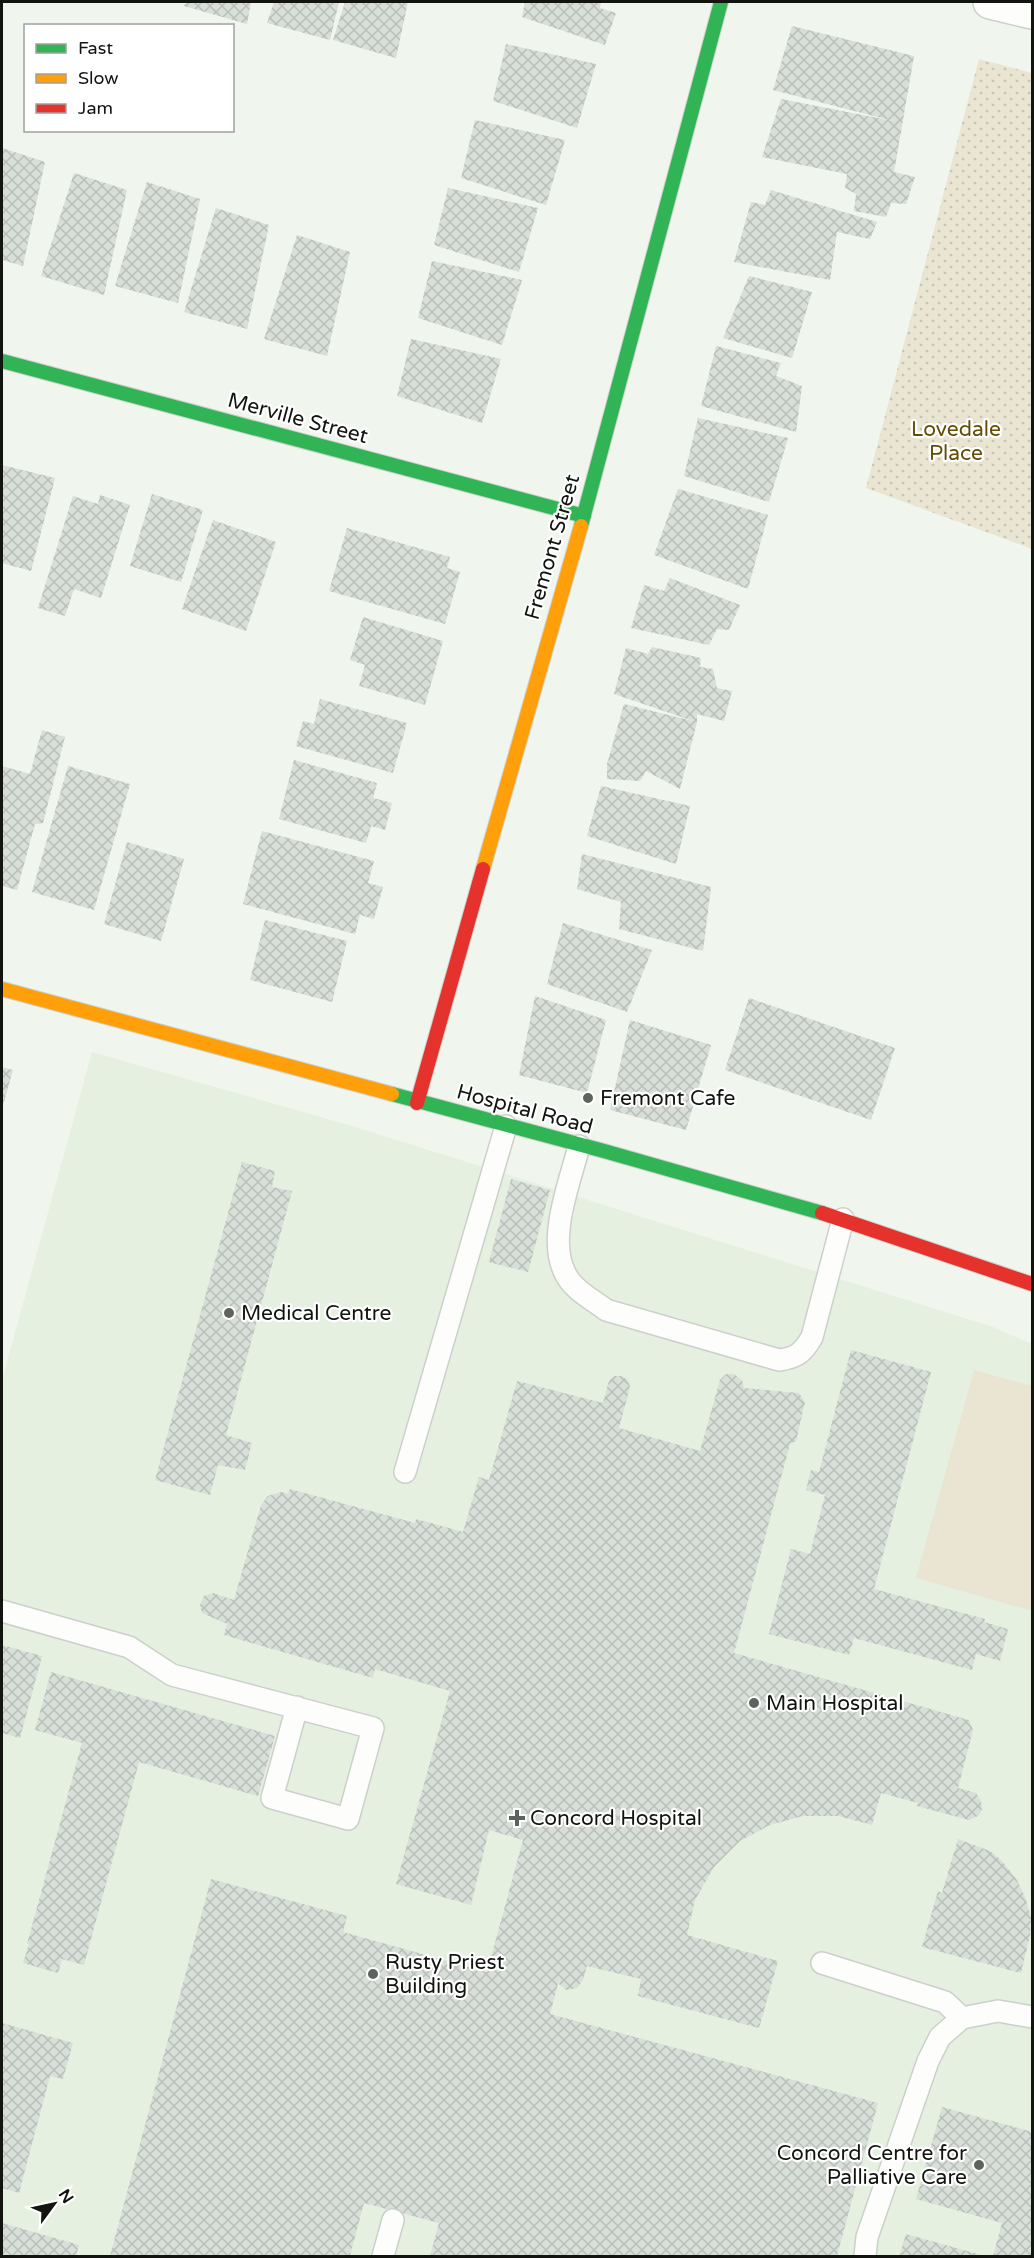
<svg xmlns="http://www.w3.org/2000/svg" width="1034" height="2258" font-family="'Varela Round',sans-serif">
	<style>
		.built { fill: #e5f0e0 }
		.grass { fill: #e9e5d2 }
		.park { fill: url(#park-dots) }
		.building { fill: url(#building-cross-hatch) }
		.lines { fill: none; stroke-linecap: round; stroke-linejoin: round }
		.lane-casing { stroke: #ccd0ca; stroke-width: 24 }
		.street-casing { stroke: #ccd0ca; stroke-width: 36 }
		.fast-casing { stroke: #ccd0ca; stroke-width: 16 }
		.slow-casing { stroke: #ccd0ca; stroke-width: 16 }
		.jam-casing { stroke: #ccd0ca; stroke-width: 16 }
		.lane { stroke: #fdfefc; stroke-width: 21 }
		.street { stroke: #fdfefc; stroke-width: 33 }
		.fast { stroke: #30b455; stroke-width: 14 }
		.slow { stroke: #ff9f0a; stroke-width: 14 }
		.jam { stroke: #e5322d; stroke-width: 14 }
		.poi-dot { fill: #5f635d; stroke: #fff; stroke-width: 2 }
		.labels { text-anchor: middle; stroke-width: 4.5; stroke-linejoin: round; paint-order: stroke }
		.street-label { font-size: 21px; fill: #11140f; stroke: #fff }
		.park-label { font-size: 21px; fill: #644c05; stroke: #fff }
		.poi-label { font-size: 21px; fill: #11140f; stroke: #fff; text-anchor: start }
	</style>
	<defs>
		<pattern id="park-dots" width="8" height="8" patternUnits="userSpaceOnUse" patternTransform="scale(1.5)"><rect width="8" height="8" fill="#e9e5d2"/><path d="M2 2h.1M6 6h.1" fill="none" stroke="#c7c4b3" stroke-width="1.8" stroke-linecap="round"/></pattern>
		<pattern id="building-cross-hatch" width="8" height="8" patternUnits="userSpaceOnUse" patternTransform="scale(1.5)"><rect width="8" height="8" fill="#d8ded8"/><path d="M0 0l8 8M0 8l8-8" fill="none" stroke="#b8beb8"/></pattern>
	</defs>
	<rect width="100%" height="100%" fill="#f0f6ee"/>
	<path class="built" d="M92,1052L349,1125L993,1327L1032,1344V2256H2V1380Z"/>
	<path class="grass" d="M974,1370L1032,1386V1611L916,1578Z"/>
	<path class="park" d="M979,59L1032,73V549L866,488Z"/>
	<path class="building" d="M186,2H251L247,24L184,6Z
		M274,2H339L330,40L267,23Z
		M345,2H408L396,58L333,40Z
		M525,2H601L600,8L616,13L605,45L522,17Z
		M792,26L914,56L894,172L915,177L906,204L891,203L886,217L854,211L856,194L845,188L847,174L762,157L781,99L893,121L773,90Z
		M506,44L596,64L577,128L493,101Z
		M475,120L565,140L546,205L461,178Z
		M2,148L45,162L23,266L2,260Z
		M74,173L127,190L104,295L41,276Z
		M147,182L200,199L178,303L115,286Z
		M448,188L538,208L519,272L434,245Z
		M771,190L877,222L870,239L837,232L830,280L734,262L751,202L765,205Z
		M216,208L269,225L247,329L184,312Z
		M297,235L350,252L327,356L264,339Z
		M432,261L522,280L502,345L418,318Z
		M749,276L812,292L792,358L723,338Z
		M411,339L501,359L482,423L397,396Z
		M716,346L781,363L776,376L802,386L796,432L701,406Z
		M698,418L788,438L769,502L684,476Z
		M2,465L55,478L31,571L2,563Z
		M678,489L768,515L748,589L654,555Z
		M152,494L203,510L181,582L130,566Z
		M100,495L130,505L101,598L74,589L65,616L38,608L73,496L98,504Z
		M213,520L276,542L246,631L182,609Z
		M347,528L450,557L447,568L460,572L445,624L329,591Z
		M670,578L740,605L729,630L717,629L709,645L631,628L644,585L664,591Z
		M363,617L443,641L425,705L359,686L365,665L350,660Z
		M652,647L701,658L700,667L713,669L717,688L732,691L724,721L697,714V722L680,789L646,771L640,781L607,779V764L624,704L693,721L614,694L626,648L648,654Z
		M320,699L407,723L393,773L296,746L303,721L314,724Z
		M42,730L65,737L43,823L35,824L17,890L2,886V766L30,774Z
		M294,760L377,783L373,798L392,803L385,830L371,826L366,843L279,819Z
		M68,766L130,784L94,910L32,892Z
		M601,786L690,806L676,864L587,836Z
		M262,831L374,861L368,883L383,887L374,919L360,915L355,934L243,904Z
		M127,842L184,859L161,941L104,924Z
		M582,854L711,887L703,951L619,929L621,902L577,889Z
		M265,920L347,941L332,1002L250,980Z
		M563,923L652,950L627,1012L547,984Z
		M535,996L606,1020L587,1093L519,1075Z
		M749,998L895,1048L871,1120L725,1070Z
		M630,1020L711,1045L686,1130L610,1110Z
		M2,1067L13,1070L2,1109Z
		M242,1162L275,1171L272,1187L292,1191L226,1435L252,1443L245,1470L218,1465L210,1495L155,1480Z
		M511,1179L550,1190L528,1272L489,1262Z
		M851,1350L931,1372L874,1589L985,1619L984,1622L1008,1629L1000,1661L976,1654L972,1670L854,1638L849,1655L769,1634L791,1549L810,1554L825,1495L806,1490L811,1470L819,1472Z
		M726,1374H734L742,1380L744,1388L799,1393L805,1402L796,1441L790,1444L734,1653L969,1720L973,1730L958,1788L976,1793L981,1801L982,1810L978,1816L969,1820L917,1806L918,1803L881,1793L872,1825L838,1816H803L770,1825L740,1841L714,1867L695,1900L687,1935L778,1961L759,2028L638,1996L641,1979L587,1966L583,1980L577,1988L566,1990L559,1984L560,1976L550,2014L878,2103L837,2256H430L439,2223L364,2203L350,2256H110L211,1879L347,1916L343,1932L487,1972L523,1840L489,1830L471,1905L396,1884L450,1691L375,1669L373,1678L224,1635L227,1624L202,1613L200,1605L204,1596L213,1593L234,1600L261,1505L268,1496L281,1492L288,1494L290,1489L415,1523L416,1519L463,1532L479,1477L489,1480L517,1381L603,1403L609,1381L614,1376H621L628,1380L630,1387L619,1428L700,1451L720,1380Z
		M2,1645L42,1656L20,1738L2,1733Z
		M51,1672L275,1736L258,1796L139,1762L84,1965L62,1959L58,1973L23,1963L29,1944H27L82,1743L35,1730Z
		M958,1839L990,1851L1002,1861L1017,1880L1025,1897L1031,1917L1030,1936L1021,1973L922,1947L938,1891L942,1893Z
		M2,2023L73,2043L63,2079L50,2076L19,2193L2,2188Z
		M942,2107L1032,2132V2256H993L1002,2223L916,2199Z
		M2,2223L79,2245L76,2256H2Z
		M906,2234L985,2256H899Z"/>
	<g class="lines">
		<g class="lane-casing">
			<path id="lane" d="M579,1146C570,1182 547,1238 565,1273C572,1289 593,1300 606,1310L779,1360C796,1358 803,1353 812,1337L843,1219
				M405,1472L506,1126
				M2,1611L129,1647L172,1675L373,1728L348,1819L272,1798L297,1707
				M822,1963L945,2002L962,2018
				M383,2256L393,2220
				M865,2256L867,2237L928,2061L940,2037L962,2018L998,2011L1032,2017"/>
		</g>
		<g class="street-casing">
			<path id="street" d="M990,2L1032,12"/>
		</g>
		<g class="fast-casing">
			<path id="fast" d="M2,361L584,516
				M581,526L721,2
				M392,1094L604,1151L822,1213"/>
		</g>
		<g class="slow-casing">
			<path id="slow" d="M483,869L581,526
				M2,989L392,1094"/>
		</g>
		<g class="jam-casing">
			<path id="jam" d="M417,1103L483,869
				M822,1213L1032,1284"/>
		</g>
		<use href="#lane" class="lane"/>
		<use href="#street" class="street"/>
		<use href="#fast" class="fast"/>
		<use href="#slow" class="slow"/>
		<use href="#jam" class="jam"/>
	</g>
	<g class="poi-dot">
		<circle cx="588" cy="1098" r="6"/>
		<circle cx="229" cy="1313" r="6"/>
		<circle cx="754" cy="1703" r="6"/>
		<path d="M514 1809h6v6h6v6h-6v6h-6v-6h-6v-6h6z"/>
		<circle cx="373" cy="1974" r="6"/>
		<circle cx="979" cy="2165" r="6"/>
	</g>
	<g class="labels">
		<g class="street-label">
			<text transform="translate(298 418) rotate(15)" y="7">Merville Street</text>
			<text transform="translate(552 547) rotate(-74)" y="7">Fremont Street</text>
			<text transform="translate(525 1109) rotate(15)" y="7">Hospital Road</text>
		</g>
		<g class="park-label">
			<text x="956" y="436">Lovedale<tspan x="956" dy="24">Place</tspan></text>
		</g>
		<g class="poi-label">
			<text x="600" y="1105">Fremont Cafe</text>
			<text x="241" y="1320">Medical Centre</text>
			<text x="766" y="1710">Main Hospital</text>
			<text x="530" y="1825">Concord Hospital</text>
			<text x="385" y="1969">Rusty Priest<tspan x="385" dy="24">Building</tspan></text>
			<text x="967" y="2160" text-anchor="end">Concord Centre for<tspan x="967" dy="24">Palliative Care</tspan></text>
		</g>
	</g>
	<rect width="1034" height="2258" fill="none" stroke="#11140f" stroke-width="6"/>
	<rect x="24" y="24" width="210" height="108" fill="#ffffff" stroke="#a0a19f" stroke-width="1.5"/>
	<rect x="36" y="44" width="30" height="9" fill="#30b455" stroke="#a0a19f" stroke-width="1.5"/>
	<text x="78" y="54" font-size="18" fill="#11140f">Fast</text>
	<rect x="36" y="74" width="30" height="9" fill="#ff9f0a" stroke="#a0a19f" stroke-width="1.5"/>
	<text x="78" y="84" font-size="18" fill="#11140f">Slow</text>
	<rect x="36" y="104" width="30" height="9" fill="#e5322d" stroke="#a0a19f" stroke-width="1.5"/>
	<text x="78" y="114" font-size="18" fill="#11140f">Jam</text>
	<g transform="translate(54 2204) rotate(57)" stroke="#ffffff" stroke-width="4.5" paint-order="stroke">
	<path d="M0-4.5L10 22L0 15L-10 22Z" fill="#11140f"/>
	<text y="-9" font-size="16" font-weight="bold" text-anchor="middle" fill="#11140f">N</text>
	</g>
</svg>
